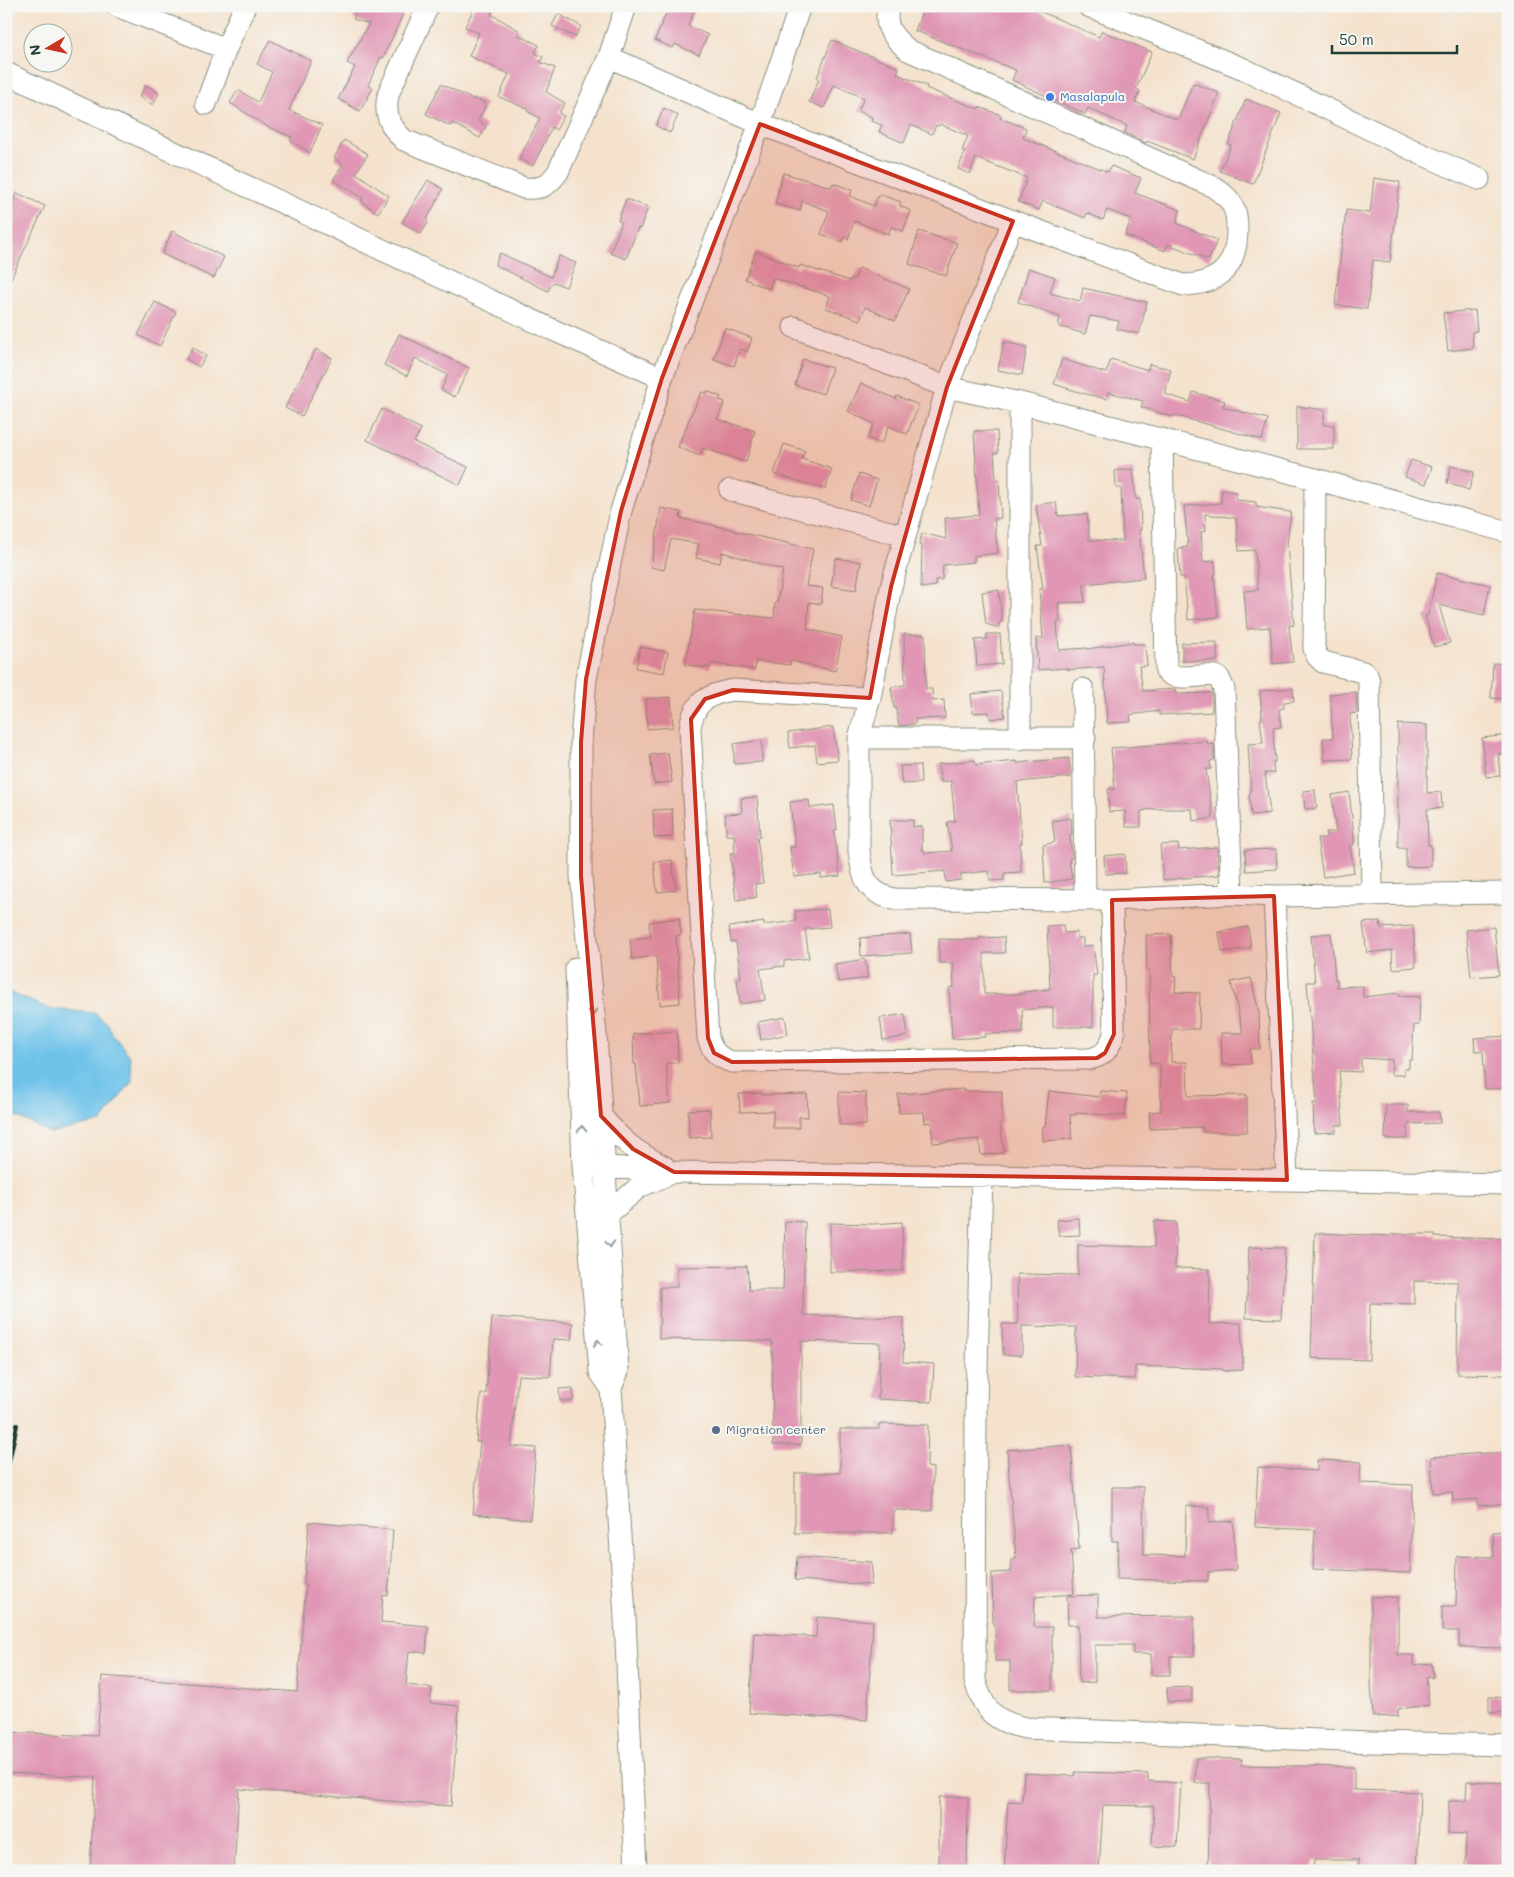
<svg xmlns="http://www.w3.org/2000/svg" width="1514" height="1877" font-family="Mali,sans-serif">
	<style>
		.water { fill: #6ec2ea; stroke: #46808f }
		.building { fill: #e096b4 }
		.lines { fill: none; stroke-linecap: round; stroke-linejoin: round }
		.minor-casing { stroke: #8a9080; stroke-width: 23 }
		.minor { stroke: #fff; stroke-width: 21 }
		.rail { stroke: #1f3d34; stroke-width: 4 }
		.oneway { stroke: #8f9e9a }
		.marked { fill: #c8321e; fill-opacity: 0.2; stroke: #c8321e; stroke-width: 4; stroke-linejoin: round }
		.shop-dot { fill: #3f7fe0; stroke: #f6f6f2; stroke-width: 2 }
		.service-dot { fill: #5c6f8a; stroke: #f6f6f2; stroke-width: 2 }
		.labels { text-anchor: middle; stroke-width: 4; stroke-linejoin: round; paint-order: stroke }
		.shop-label { font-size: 12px; fill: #366cbe; stroke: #f6f6f2; text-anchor: start }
		.service-label { font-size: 12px; fill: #4e5e75; stroke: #f6f6f2; text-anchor: start }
	</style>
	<rect width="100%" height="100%" fill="#f6f6f2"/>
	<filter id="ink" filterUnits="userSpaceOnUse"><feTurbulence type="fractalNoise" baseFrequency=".02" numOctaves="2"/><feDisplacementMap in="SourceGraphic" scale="10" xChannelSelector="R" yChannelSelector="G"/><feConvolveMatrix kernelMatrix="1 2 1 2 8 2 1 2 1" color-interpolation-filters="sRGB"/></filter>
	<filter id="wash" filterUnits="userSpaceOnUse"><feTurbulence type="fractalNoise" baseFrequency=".0096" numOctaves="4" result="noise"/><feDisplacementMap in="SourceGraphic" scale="20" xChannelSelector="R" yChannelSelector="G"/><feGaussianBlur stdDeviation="1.12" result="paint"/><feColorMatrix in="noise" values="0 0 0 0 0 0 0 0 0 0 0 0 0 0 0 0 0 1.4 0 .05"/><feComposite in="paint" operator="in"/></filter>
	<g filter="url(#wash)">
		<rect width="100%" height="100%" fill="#f4e2cd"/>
		<path class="water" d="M6,991L50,1009L95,1013L108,1024L113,1035L130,1056L132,1081L101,1122L50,1133L6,1111Z"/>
		<g id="blocks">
			<path class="building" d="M358,6H393L404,12L383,58L381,57L368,85L373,88L360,111L338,99L355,67L347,63L369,24L353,19Z
				M475,6H495L491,14L520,31L518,35L539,45L535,53L543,57L540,62L555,68L546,92L565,103L559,113L564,116L556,130L552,127L533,166L519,159L540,118L527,111L528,109L499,97L509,74L469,56L479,33L465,27Z
				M669,6H696L688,26L708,35L699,55L675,44L673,48L655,40Z
				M924,6H1028L1099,37L1102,31L1152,52L1136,89L1140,91L1135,102L1178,120L1193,83L1219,93L1193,159L1147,141L1146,143L1125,133L1127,126L1088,108L1085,114L1012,80L1016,70L915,31Z
				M558,14L581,26L575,37L552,26Z
				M270,40L311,61L289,110L322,125L310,153L290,140L292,137L268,127L230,103L238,90L258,102L272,72L257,64Z
				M832,40L899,68L897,74L927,86L926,88L978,109L979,107L1001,115L1000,118L1026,128L1023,138L1108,172L1111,166L1141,178L1135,193L1180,210L1176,223L1217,240L1209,260L1168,244L1165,251L1125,235L1131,219L1107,210L1103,220L1087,213L1085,218L1043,201L1039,210L1018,202L1027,178L976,158L970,174L958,169L965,152L962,151L968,136L940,124L939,126L936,125L932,134L911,125L904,143L879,132L882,125L871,121L872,117L858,111L864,98L834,85L824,108L809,102L819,79L817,78Z
				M441,84L474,100L475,98L486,104L478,121L486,126L480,138L452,123L450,126L426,114Z
				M146,85L159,93L153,105L139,97Z
				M1246,99L1281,113L1253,184L1220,171L1231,145L1228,144Z
				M664,108L678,115L670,133L656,126Z
				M344,140L368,154L356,173L389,196L378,213L361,201L363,198L333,180L343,164L334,158Z
				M783,173L831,187L833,183L852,190L850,196L874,206L879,194L901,202L900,206L911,211L903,231L891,227L888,234L854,221L848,239L844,237L843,242L821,234L829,211L802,201L800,211L775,204Z
				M1374,178L1400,182L1390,262L1373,260L1367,309L1335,305L1346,210L1370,213Z
				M428,180L443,189L426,221L428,223L421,234L402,222Z
				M17,193L45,206L6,289V216Z
				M626,199L648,207L640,229L638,228L626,259L610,253L622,222L618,221Z
				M172,231L224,257L214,278L162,254Z
				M919,231L957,243L946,276L909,264Z
				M756,251L799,268L800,265L850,281L851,278L855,279L859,268L909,289L895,321L865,307L860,320L826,308L830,296L773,278L769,289L745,279Z
				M500,253L551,277L559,256L576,263L566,287L553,282L548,291L495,265Z
				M1029,268L1055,277L1050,293L1080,301L1083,288L1147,302L1139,334L1117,329L1119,321L1090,316L1085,334L1058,326L1060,317L1018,302Z
				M155,302L176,312L160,346L138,335Z
				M1475,310L1477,331L1472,332L1473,348L1448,351L1443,313Z
				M725,328L752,338L747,352L740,349L734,366L714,359Z
				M399,334L469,368L455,397L441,390L448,375L415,358L407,376L384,365Z
				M1004,342L1027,347L1022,375L998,370Z
				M193,347L206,356L199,367L186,359Z
				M316,349L332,358L302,416L285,408Z
				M803,359L832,368L823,394L795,385Z
				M1062,359L1106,373L1111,359L1148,370L1149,364L1171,369L1165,394L1190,402L1193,392L1225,401L1223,407L1268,419L1262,440L1174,415L1173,417L1141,407L1143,401L1108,392L1107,399L1082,393L1054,384Z
				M861,383L896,399L897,396L919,405L907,434L889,426L881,444L868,438L874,424L848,411Z
				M707,391L721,397L719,400L725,402L717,419L755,431L746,462L703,448L700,456L678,447L690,417L702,392L706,394Z
				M1297,406L1325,410L1323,425H1334V449H1297Z
				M382,409L421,429L414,442L468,467L460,485L367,440Z
				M974,431H997L998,453H994L996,479H999L1001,518L994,519L998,553L974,556V562L943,565L942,580H935L936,586L921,588L922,546L919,545L922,533L946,539L945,518L979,515Z
				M784,444L805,451L802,459L832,469L825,489L774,474Z
				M1411,460L1432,467L1426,484L1405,477Z
				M1451,466L1474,472L1469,490L1447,483Z
				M1133,469L1136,499H1140L1141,530H1139L1144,578L1084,584L1085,602L1058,603L1060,622H1057L1059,650L1087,648V649L1133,642V644H1145L1147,666H1139L1143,691L1175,689L1176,694L1212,693V712L1159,715V711L1130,715L1131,722L1107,723L1104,667L1068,670V668L1038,670L1036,638H1043L1039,589H1043L1037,546H1042L1036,505L1056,502L1058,516L1087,514L1089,540L1123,541L1121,488H1116L1115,471Z
				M859,474L877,480L869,506L851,500Z
				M1222,490L1237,492L1236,500L1256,502V507L1291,512L1287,545L1294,625L1289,626L1293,662L1273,664L1270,627L1247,629L1244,591L1258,590L1255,550L1239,551L1236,518L1205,514L1206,531L1201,532L1203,562L1215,561L1216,575H1214L1218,617L1188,620L1184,577H1180L1178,548L1188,547L1184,506L1221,503Z
				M661,508L681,512L680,518L734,530V531L813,549L806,586L823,588L821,604L809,602L807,629L842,637L835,671L790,661V665L756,661L755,670L711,663L710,668L685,665L695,610L774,618L775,603H777L783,570L722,552L720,563L696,558L699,544L671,539L664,570L651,567Z
				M836,558L861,562L856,590L831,586Z
				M1437,573L1490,585L1484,615L1439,605L1450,643L1434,647L1425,616L1428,615Z
				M999,590L1002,622L999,623V628L986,624L982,592Z
				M904,634L925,635L926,689H932L933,701L944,700L945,718L915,719V724L899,726L896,708H894L891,687L905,685Z
				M987,634H1000L1002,664L977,666L975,640L987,639Z
				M1217,642V661H1182V643Z
				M640,647L668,652L664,673L636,668Z
				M1493,663L1508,664V699L1491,698Z
				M1293,688L1294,701L1284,702V708L1279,709L1281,727L1273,728L1275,762H1273L1274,773H1265L1270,813L1251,815L1249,793L1251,792L1248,744L1263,743L1260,719H1262L1260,691Z
				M1001,691L1005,717L990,719L989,712L973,713L971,694Z
				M1356,692L1357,713L1350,714L1352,759L1324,760L1323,738H1333L1330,694Z
				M671,697L673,727L647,729L646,699Z
				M1398,724L1427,725V793L1441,792L1442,808L1427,809L1428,845H1431V866L1406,867V848H1398Z
				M833,727L838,760L817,762L815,745L790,748L788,733Z
				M1508,735V753L1498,754L1500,776L1486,777L1482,738Z
				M762,740V762L734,764V744Z
				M1207,741L1208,745L1214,744V760L1210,761L1211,769H1206L1213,818L1193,821L1192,809H1153L1141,811V827H1126L1125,811L1109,812L1108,789H1115L1111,748Z
				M668,753L672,782L654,784L650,755Z
				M1069,758L1071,777L1017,782L1022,843H1020L1021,872L1004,873V880L990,881L989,871L961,874V880L946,882L945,871L893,875L890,820H913V827L922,826V850H924L925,853L952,851L947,822L955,821L951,781L941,782L938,764L975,760L976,765L1017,761V763Z
				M920,765L921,783L902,784L900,766Z
				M1315,790L1317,808L1305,809L1303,791Z
				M1349,792L1354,835V845H1350L1354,872L1323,877L1317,838H1326V832H1336L1332,795Z
				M757,797L760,836L757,837L763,883L755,884L757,897L736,900L730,853H735L734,835H726L725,814L742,813L741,798Z
				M809,800L810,808L834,805L837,830L834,831L840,876L821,878V874L794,877L790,847H795L790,802Z
				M672,809L673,837L654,838L653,810Z
				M1071,818L1072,834H1070L1072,858L1069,859L1072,879L1045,883L1043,845L1055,842L1052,821Z
				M1178,844L1179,850L1217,847L1219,875L1163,880L1160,845Z
				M1276,849L1277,869L1246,871L1245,850Z
				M1125,854L1126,873L1105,874L1104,856Z
				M672,860L676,890L657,892L654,862Z
				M828,909L830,927L805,929L809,958L784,961V966L760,969L765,1000L740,1004L737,979H741L736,942H731L729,927L764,922V925L796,921L795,911Z
				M679,918L681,935L676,936L680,1003L660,1005L656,956L632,959L630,939L651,937L649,922Z
				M1380,921L1381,928L1413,926L1416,967L1393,969L1392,950L1367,953L1363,923Z
				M1063,925L1064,933L1077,932V938H1083V946L1093,945L1097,975H1093V1027H1053V1007L1022,1010L1023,1033L985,1034V1037L952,1039L949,988L954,987L953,963H939V939L979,940V938L1004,937L1005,953H984V994H1024V992L1050,989L1047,926Z
				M1248,927L1251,948L1222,952L1219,932Z
				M1494,927L1499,975L1471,977L1466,930Z
				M1331,933L1335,980L1337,979V987L1363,986V997L1399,993V996L1420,997L1419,1025H1414L1412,1060H1409V1068H1404V1075H1391L1392,1060L1361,1058V1072L1339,1071L1343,1125H1336V1132L1314,1133L1313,1103H1317L1307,982H1315L1311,935Z
				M910,934L912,953L861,956L860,938Z
				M1171,934L1173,977H1176L1175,992L1200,993L1199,1029H1172L1171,1062H1187L1188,1096L1247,1095V1132H1203V1127L1150,1129L1149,1112L1161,1111L1160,1064L1150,1063L1149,970H1147L1146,935Z
				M865,959L868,978L838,982L835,964Z
				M1251,978L1259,1012L1260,1049H1250L1251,1064L1222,1065L1221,1033H1243L1231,982Z
				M905,1014L908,1036L883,1040L880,1018Z
				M785,1017L788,1034L761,1040L758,1022Z
				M677,1031L678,1063H666L670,1103L640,1106L636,1064H634L633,1034Z
				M1508,1036V1088L1485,1089L1483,1051H1475L1474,1038Z
				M963,1089V1091H1002V1123H1000L1004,1153L981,1155L979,1139L933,1143L931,1122L925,1123L924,1112L899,1113L898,1094Z
				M1049,1091L1099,1097L1100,1091L1127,1093L1125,1116L1076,1113V1115H1070L1072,1139L1043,1141L1042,1127L1045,1126Z
				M839,1092L866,1093V1125H839Z
				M762,1093V1095L807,1094L808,1117H799V1128H773V1111L740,1112L739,1094Z
				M1386,1105H1408V1112H1439L1440,1123L1408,1124L1407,1139H1385Z
				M710,1109L711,1137L689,1138L688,1110Z
				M1079,1218L1080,1235L1059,1236L1057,1220Z
				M785,1221L805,1222L803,1315L904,1318L903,1362L934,1364L932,1402L878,1399L880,1343L801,1341V1445H773L772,1341L659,1339L660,1287H677V1267L747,1266L749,1290H783Z
				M1154,1221L1176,1222L1175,1268L1210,1269L1209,1324L1241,1323L1243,1370L1223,1371V1369L1135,1366V1379L1075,1377L1076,1327L1022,1326V1355H1003L1002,1324H1018L1017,1274L1078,1275V1245L1154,1247Z
				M902,1222L903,1271L830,1272V1223L874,1224Z
				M1315,1233L1392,1236V1234H1435V1237L1508,1239V1375L1457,1374L1458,1282L1414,1281V1304L1370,1303L1369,1360L1311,1358Z
				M1249,1247L1285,1248L1281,1319L1246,1318Z
				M492,1317L573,1323L571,1340L553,1339L550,1377L518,1375L511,1446L536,1448L530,1520L473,1514L480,1442H476L481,1394H486Z
				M573,1388V1401H560L559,1389Z
				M879,1424L928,1425L927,1467L933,1468L932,1511L893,1510V1533H795V1473H840V1429H879Z
				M1071,1445L1079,1549L1071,1550L1074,1594L1035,1597L1034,1627H1052V1690H1010V1661H995V1624L993,1623L992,1573L1011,1572V1560L1016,1559L1007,1450Z
				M1485,1453H1508V1504L1477,1506V1499L1453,1501L1452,1492L1433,1493L1431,1457Z
				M1317,1460L1361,1462L1360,1483L1413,1485L1410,1573L1313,1569L1315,1530L1255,1527L1258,1467L1317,1471Z
				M1112,1487H1143L1144,1555L1185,1556L1186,1506L1209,1507V1523L1233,1521L1236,1570L1208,1572V1581L1117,1579L1118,1541H1112Z
				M309,1522L393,1530L388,1596L383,1595L381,1622L428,1626L426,1653L409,1651L406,1685L432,1688L430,1703L459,1706L451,1806L239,1789L234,1871H90L95,1777L6,1773V1732L97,1736L102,1676L297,1692L306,1584H304Z
				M1508,1531L1505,1611H1508V1633H1505V1648L1459,1647V1631H1442V1606H1456L1457,1556L1494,1557L1493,1532Z
				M797,1557L872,1562L871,1585L795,1580Z
				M1098,1595V1617L1194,1616V1656H1170V1675H1151V1654H1133V1645H1095V1682L1079,1683L1078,1625H1068L1067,1596Z
				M1371,1597H1398V1655H1414V1665L1431,1663L1433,1677L1426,1678L1429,1705L1398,1709V1716L1373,1717L1371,1683Z
				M817,1617L873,1621L867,1720L749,1713L754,1633L816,1637Z
				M1192,1687V1701L1168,1702L1167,1688Z
				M1489,1697L1508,1698V1713L1489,1712Z
				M1196,1758L1242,1759L1241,1765L1354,1767V1790L1420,1792L1417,1871H1358L1359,1860H1314L1313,1871H1208L1210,1783H1195Z
				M1075,1772L1148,1774V1781L1181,1783L1177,1847L1152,1846L1154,1806L1103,1805L1099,1871H1004L1008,1801L1022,1802L1024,1773L1075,1776Z
				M1467,1781L1508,1783V1871H1465L1466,1834L1448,1833L1449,1801H1466Z
				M939,1797H968L967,1871H939Z"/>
		</g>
	</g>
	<g filter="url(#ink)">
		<use href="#blocks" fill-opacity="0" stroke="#8a9080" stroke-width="1"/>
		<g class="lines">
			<g class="minor-casing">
				<path id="minor" d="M117,6L226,49L245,6
					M428,6L389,92C383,112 389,126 404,140L524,188C542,189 547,187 558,172L609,57L626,6
					M889,6C882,26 894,38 908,50L1214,187C1219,191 1225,195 1229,200C1236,209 1237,218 1237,229C1237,266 1220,284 1183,285L1013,221
					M1088,6L1244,69L1419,153L1479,179
					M609,57L760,124L1013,221L947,387L891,587L870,698L859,738V851C862,877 866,893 894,899L1112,900L1232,894L1274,896L1508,893
					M6,73L553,330L662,378
					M206,104L226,49
					M794,327L947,387L1020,403L1315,479L1508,532
					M1020,403V739
					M1162,439L1166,671C1176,683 1201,673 1215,676L1219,678L1224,689L1232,894
					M1315,479L1314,648L1317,656L1323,662L1363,672L1367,675L1369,681L1372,895
					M730,490L905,536
					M1083,689L1085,899
					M870,698L733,690C708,694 693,702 690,729L708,1038C712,1052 719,1058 732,1062L1088,1059C1104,1057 1109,1049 1114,1034L1112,900
					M859,738H1085
					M1274,896L1287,1180
					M576,968L583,1165L600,1372L611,1388
					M601,1116C623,1142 634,1151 665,1167
					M583,1165L674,1172L1287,1180L1508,1184
					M982,1176L976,1407L975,1680C983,1710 994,1721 1025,1728L1370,1742L1508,1745
					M608,1214L639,1187L669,1174
					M636,1871L625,1617L611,1388L618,1371L596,1035L581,876V742L586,679L621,511L662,378L760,124L800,6"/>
			</g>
			<use href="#minor" class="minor"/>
			<path class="rail" d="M6,1476L17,1425"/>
		</g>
		<defs><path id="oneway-chevron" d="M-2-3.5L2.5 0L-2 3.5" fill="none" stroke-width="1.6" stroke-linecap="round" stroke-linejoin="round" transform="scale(1.25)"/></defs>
		<g class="oneway">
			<use href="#oneway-chevron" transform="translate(593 1012) rotate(84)"/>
			<use href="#oneway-chevron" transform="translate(582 1129) rotate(-92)"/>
			<use href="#oneway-chevron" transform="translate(610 1244) rotate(86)"/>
			<use href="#oneway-chevron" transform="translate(598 1343) rotate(-95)"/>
		</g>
	</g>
	<path class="marked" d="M760,124L1013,221L947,387L891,587L870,698L733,690L705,699L691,719L708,1038L714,1053L732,1062L1097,1058L1105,1053L1114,1034L1112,900L1274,896L1287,1180L674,1172L633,1149L601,1116L581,876V742L586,679L621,511L662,378Z"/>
	<circle class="shop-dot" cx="1050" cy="97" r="5"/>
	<circle class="service-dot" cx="716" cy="1430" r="5"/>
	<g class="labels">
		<g class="shop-label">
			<text x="1060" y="101">Masalapula</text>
		</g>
		<g class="service-label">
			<text x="726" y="1434">Migration center</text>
		</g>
	</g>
	<rect width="1514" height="1877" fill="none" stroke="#f6f6f2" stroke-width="25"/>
	<g transform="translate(48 48) rotate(261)"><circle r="24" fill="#f6f6f2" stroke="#a0aca6"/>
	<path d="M0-4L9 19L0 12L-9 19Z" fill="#c8321e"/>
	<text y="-8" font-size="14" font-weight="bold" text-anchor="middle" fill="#1f3d34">N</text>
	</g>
	<path d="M1332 45v8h125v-8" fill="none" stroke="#1f3d34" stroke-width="2.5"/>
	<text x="1339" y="45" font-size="15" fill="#1f3d34" stroke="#f6f6f2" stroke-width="4" paint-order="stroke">50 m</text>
</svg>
